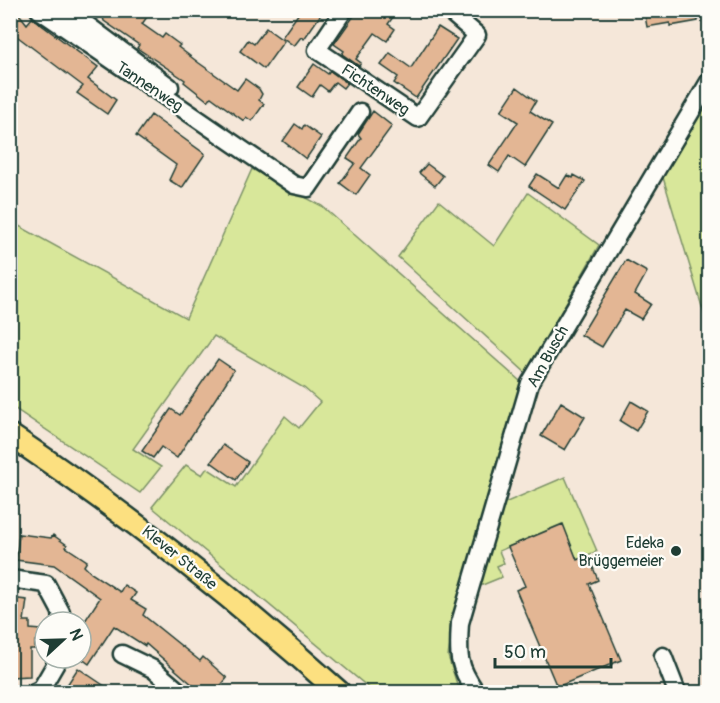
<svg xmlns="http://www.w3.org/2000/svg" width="720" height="703" font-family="Pangolin,sans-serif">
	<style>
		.green { fill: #d8e79a; stroke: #7c9267; stroke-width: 1.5 }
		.building { fill: #e3b694; stroke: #1f3d34; stroke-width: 1.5 }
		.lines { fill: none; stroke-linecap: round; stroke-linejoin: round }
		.minor-casing { stroke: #1f3d34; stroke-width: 21 }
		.major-casing { stroke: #1f3d34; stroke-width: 26 }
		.minor { stroke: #fdfcf7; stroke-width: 16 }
		.major { stroke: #fce080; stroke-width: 21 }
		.poi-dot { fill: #1f3d34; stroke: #fdfcf7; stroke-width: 2 }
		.labels { text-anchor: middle; stroke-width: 4.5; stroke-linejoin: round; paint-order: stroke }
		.street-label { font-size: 16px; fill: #1f3d34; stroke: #fdfcf7 }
		.poi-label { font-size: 16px; fill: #1f3d34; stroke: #fdfcf7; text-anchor: end }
	</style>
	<rect width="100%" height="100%" fill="#f5e7d9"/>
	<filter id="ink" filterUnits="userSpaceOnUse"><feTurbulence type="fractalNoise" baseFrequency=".0167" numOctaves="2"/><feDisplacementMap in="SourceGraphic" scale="12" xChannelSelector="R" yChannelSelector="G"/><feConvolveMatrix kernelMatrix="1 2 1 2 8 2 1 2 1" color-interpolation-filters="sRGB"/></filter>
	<g filter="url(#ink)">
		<path class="green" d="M709,101V330L662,174Z
			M252,169L322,206L521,382L522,387L499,454L455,614L448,656L457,684L464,692H374L152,507L186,465L202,475L207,468L236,487L285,416L299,428L320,402L304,388L214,336L133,449L161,467L140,493L11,406L10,221L186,318Z
			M528,193L599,245L526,373L398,257L439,201L494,246Z
			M565,477L597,551L577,560L562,524L499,551L504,563L497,566L502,577L480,586L502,504Z"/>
		<path class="building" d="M10,10H16L27,24L32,18L98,67L88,79L116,100L107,114L77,93L83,86L10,31Z
			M101,10H138L147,17L142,24L162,38L165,34L180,45L178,47L199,63L237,90L245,79L259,89L262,94L259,100L264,104L252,121L246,117L244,121L211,97L208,101L184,82L185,80L137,48L139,45L104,21Z
			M301,10H324L304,39L301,37L294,46L282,37Z
			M358,10H398L388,24L395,29L387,41L375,33L356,59L361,63L359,66L342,54L344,51L334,44Z
			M644,10H701L702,17L698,18V21L670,26V23L647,27Z
			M438,27L457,39L416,98L394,83L398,77L381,65L390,53L411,68Z
			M266,28L284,41L264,69L240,51L248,40L254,44Z
			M314,64L328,74L330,71L347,83L343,88L335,82L328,91L320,85L312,97L298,87Z
			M517,87L536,101L530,111L552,125L525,167L509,156L499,172L489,165L518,122L501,111Z
			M373,111L392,126L361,168L370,175L356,195L340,183L355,163L347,158L361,138L358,134Z
			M151,115L205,154L182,188L169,180L176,165L136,136Z
			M295,124L302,129L304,125L321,137L306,159L283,141Z
			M427,164L443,176L435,186L419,173Z
			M537,174L559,188L567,175L573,178L574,175L585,181L565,210L529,186Z
			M626,260L647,272L635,294L651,304L641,319L625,310L602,347L581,335Z
			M218,359L234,370L177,458L161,447L153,458L142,451L171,409L180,415Z
			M631,401L648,411L636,431L620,421Z
			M561,402L585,417L565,450L541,436Z
			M223,445L248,462L236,480L211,462Z
			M563,524L577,560L588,555L598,580L589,584L621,660L557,687L516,590L525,586L508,547Z
			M19,534L51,538L53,535L67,545L66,547L87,561L84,566L91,573L120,592L124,585L136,593L131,600L146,609L143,615L200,661L203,657L227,678L215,693H202L146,644L145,646L114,626L89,664L81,658V643L87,635L81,631V627L100,598L54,565L16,560Z
			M10,598L27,600L24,621H30V629L41,630V641H35V649H30V676L10,677Z
			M78,668L115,693H78L67,685Z"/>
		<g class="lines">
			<g class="minor-casing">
				<path id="minor" d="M39,10L294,185L308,188L360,112
					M67,10L170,87
					M344,10L317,50L418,118L477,35L448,10
					M10,579L46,584L61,612L62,622
					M122,654L153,669L180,692
					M663,656L677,692
					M35,692L41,689L59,658
					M476,692C457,665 458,655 460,623L530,383L710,80"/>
			</g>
			<g class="major-casing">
				<path id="major" d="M10,435C126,513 235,598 339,692"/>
			</g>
			<use href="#minor" class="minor"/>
			<use href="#major" class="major"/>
		</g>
	</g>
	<circle class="poi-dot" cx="676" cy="551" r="6"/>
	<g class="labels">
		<g class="street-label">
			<text transform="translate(150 86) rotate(34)" y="6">Tannenweg</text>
			<text transform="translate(376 89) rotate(34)" y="6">Fichtenweg</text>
			<text transform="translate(547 356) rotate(-61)" y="6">Am Busch</text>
			<text transform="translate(180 557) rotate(39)" y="6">Klever Straße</text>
		</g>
		<g class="poi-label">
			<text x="664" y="548">Edeka<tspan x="664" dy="18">Brüggemeier</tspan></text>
		</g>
	</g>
	<rect width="720" height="703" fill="none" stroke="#fdfcf7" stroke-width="36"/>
	<rect x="18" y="18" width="684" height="667" fill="none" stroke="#1f3d34" stroke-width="2" filter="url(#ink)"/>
	<g transform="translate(63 640) rotate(68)"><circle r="28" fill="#fdfcf7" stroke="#a4b0a9" stroke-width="1.5"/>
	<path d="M0-4.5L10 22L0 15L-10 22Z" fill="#1f3d34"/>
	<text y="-9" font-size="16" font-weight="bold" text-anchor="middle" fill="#1f3d34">N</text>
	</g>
	<path d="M495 658v9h116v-9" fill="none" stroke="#1f3d34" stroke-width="3"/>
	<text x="504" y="658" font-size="18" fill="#1f3d34" stroke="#fdfcf7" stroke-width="4.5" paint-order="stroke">50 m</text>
</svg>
